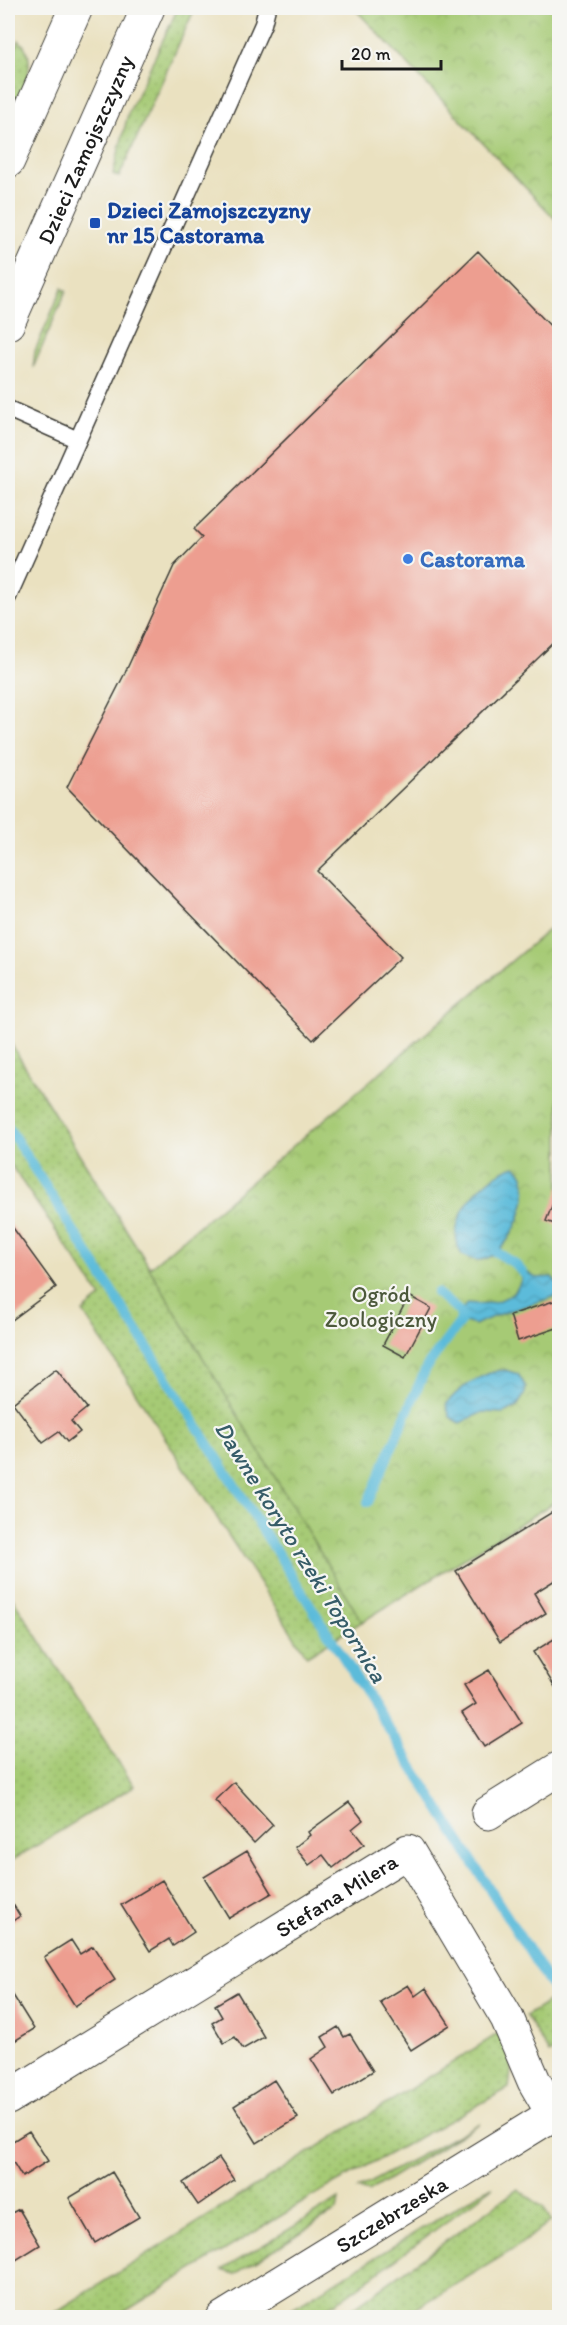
<svg xmlns="http://www.w3.org/2000/svg" width="567" height="2325" font-family="Itim,sans-serif">
	<style>
		.grass { fill: url(#grass-dots); stroke: #617348; stroke-width: 1.5 }
		.park { fill: url(#park-crowns); stroke: #617348; stroke-width: 1.5 }
		.water { fill: url(#water-waves); stroke: #3c6c7b; stroke-width: 1.5 }
		.lines { fill: none; stroke-linecap: round; stroke-linejoin: round }
		.stream { stroke: #5cbbda; stroke-width: 10 }
		.building { fill: #ed9e90 }
		.lane-casing { stroke: #3b3a35; stroke-width: 19 }
		.street-casing { stroke: #3b3a35; stroke-width: 35 }
		.secondary-casing { stroke: #3b3a35; stroke-width: 35 }
		.primary-casing { stroke: #3b3a35; stroke-width: 35 }
		.lane { stroke: #fff; stroke-width: 16 }
		.street { stroke: #fff; stroke-width: 33 }
		.secondary { stroke: #fff; stroke-width: 33 }
		.primary { stroke: #fff; stroke-width: 33 }
		.transit-dot { fill: #1a4fb4; stroke: #f6f6f2; stroke-width: 2 }
		.shop-dot { fill: #3f7fe0; stroke: #f6f6f2; stroke-width: 2 }
		.labels { text-anchor: middle; stroke-width: 4.5; stroke-linejoin: round; paint-order: stroke }
		.street-label { font-size: 22px; fill: #1c1c1c; stroke: #f6f6f2 }
		.transit-label { font-size: 22px; font-weight: bold; fill: #164399; stroke: #f6f6f2; text-anchor: start }
		.shop-label { font-size: 22px; font-weight: bold; fill: #366cbe; stroke: #f6f6f2; text-anchor: start }
		.park-label { font-size: 22px; fill: #4c593b; stroke: #f6f6f2 }
		.water-label { font-size: 24px; font-style: italic; fill: #365c68; stroke: #f6f6f2 }
	</style>
	<defs>
		<pattern id="grass-dots" width="8" height="8" patternUnits="userSpaceOnUse" patternTransform="scale(1.5)"><rect width="8" height="8" fill="#a6ca74"/><path d="M2 2h.1M6 6h.1" fill="none" stroke="#8ead64" stroke-width="1.8" stroke-linecap="round"/></pattern>
		<pattern id="park-crowns" width="20" height="18" patternUnits="userSpaceOnUse" patternTransform="scale(1.5)"><rect width="20" height="18" fill="#a6ca74"/><path d="M2 6a3 3 0 1 1 6 0M12 15a3 3 0 1 1 6 0" fill="none" stroke="#8ead64"/></pattern>
		<pattern id="water-waves" width="16" height="10" patternUnits="userSpaceOnUse" patternTransform="scale(1.5)"><rect width="16" height="10" fill="#5cbbda"/><path d="M0 5q4-4 8 0t8 0" fill="none" stroke="#4fa0ba"/></pattern>
	</defs>
	<rect width="100%" height="100%" fill="#f6f6f2"/>
	<filter id="ink" filterUnits="userSpaceOnUse"><feTurbulence type="fractalNoise" baseFrequency=".0167" numOctaves="2"/><feDisplacementMap in="SourceGraphic" scale="12" xChannelSelector="R" yChannelSelector="G"/><feConvolveMatrix kernelMatrix="1 2 1 2 8 2 1 2 1" color-interpolation-filters="sRGB"/></filter>
	<filter id="wash" filterUnits="userSpaceOnUse"><feTurbulence type="fractalNoise" baseFrequency=".008" numOctaves="4" result="noise"/><feDisplacementMap in="SourceGraphic" scale="24" xChannelSelector="R" yChannelSelector="G"/><feGaussianBlur stdDeviation="1.35" result="paint"/><feColorMatrix in="noise" values="0 0 0 0 0 0 0 0 0 0 0 0 0 0 0 0 0 1.4 0 .05"/><feComposite in="paint" operator="in"/></filter>
	<g filter="url(#wash)">
		<rect width="100%" height="100%" fill="#eae1c0"/>
		<path class="grass" d="M178,8H195L119,177L113,174L128,114Z
			M19,40C43,63 19,93 8,118V67Z
			M62,288L66,291L33,368L35,351Z
			M559,921V1499L307,1656L83,1312L101,1297L8,1161V1039L150,1268Z
			M8,1591L134,1786L8,1863Z
			M559,1995V2047L549,2054L526,2016Z
			M499,2033L512,2063L509,2088L323,2190L116,2317L46,2318Z
			M480,2123L368,2192L358,2189Z
			M493,2187L346,2296L311,2317H278L486,2189Z
			M518,2189L544,2208L551,2221L514,2249L402,2317H341Z
			M339,2199L337,2210L235,2274L222,2270Z"/>
		<path class="park" d="M354,8H559V223Z
			M559,921V1499L362,1622L149,1268Z"/>
		<path class="water" d="M515,1166C543,1185 509,1258 480,1260C474,1261 467,1257 462,1255C441,1221 483,1176 515,1166Z
			M527,1272L536,1278L552,1277L559,1285V1295C531,1305 502,1311 475,1325L461,1321L460,1312L467,1303C488,1306 520,1300 522,1274Z
			M505,1370L518,1374L526,1387L525,1393L517,1407L503,1413L483,1412L460,1423L450,1417L446,1405C456,1389 485,1371 505,1370Z"/>
		<g class="lines">
			<path class="stream" d="M8,1127L560,2000
				M496,1252L514,1263L523,1273
				M368,1502L427,1366L461,1321L460,1312L437,1293"/>
		</g>
		<g id="blocks">
			<path class="building" d="M478,251L560,336V637L317,871L401,957L313,1040L67,787L125,673L174,566L202,537L194,529Z
				M559,1188H560V1226L546,1221Z
				M8,1221L56,1287L8,1323Z
				M409,1296L431,1308L405,1357L383,1345Z
				M560,1299V1327L518,1341L510,1315Z
				M56,1369L87,1408L71,1421L80,1432L67,1442L59,1432L43,1443L13,1403Z
				M554,1511L560,1520V1577L534,1593L546,1613L500,1642L456,1571Z
				M554,1639L560,1648V1695L533,1652Z
				M489,1670L522,1723L484,1747L462,1713L476,1704L464,1685Z
				M234,1782L273,1825L254,1843L215,1800Z
				M349,1802L363,1820L352,1829L364,1844L333,1868L323,1855L309,1865L295,1847L310,1835L308,1832Z
				M247,1851L272,1893L229,1918L204,1877Z
				M162,1880L194,1932L173,1946L169,1939L150,1951L121,1905Z
				M8,1896L20,1916L8,1924Z
				M71,1940L80,1954L93,1946L115,1980L75,2006L44,1957Z
				M408,1985L415,1996L426,1988L450,2025L411,2050L380,2002Z
				M11,1992L34,2029L8,2045V1994Z
				M237,1992L264,2037L243,2049L235,2037L224,2043L212,2023L222,2017L215,2005Z
				M338,2027L344,2037L350,2034L373,2071L334,2095L311,2059L328,2047L322,2037Z
				M274,2080L298,2118L257,2143L234,2106Z
				M29,2131L48,2161L22,2177L8,2154V2144Z
				M219,2158L234,2180L198,2205L183,2183Z
				M112,2172L139,2217L95,2243L69,2198Z
				M19,2209L40,2245L8,2265V2215Z"/>
		</g>
	</g>
	<g filter="url(#ink)">
		<use href="#blocks" fill-opacity="0" stroke="#3b3a35" stroke-width="1.5"/>
		<g class="lines">
			<g class="lane-casing">
				<path id="lane" d="M8,409L78,440
					M8,597L263,24L267,8"/>
			</g>
			<g class="street-casing">
				<g id="street">
					<path d="M488,1813L560,1768"/>
					<path id="s1" d="M8,2098L408,1851L507,2018L534,2081L553,2114"/>
				</g>
			</g>
			<g class="secondary-casing">
				<g id="secondary">
					<path id="s2" d="M223,2318L560,2110"/>
				</g>
			</g>
			<g class="primary-casing">
				<g id="primary">
					<path d="M8,161L76,8"/>
					<path id="s3" d="M8,323L148,8"/>
				</g>
			</g>
			<use href="#lane" class="lane"/>
			<use href="#street" class="street"/>
			<use href="#secondary" class="secondary"/>
			<use href="#primary" class="primary"/>
		</g>
	</g>
	<rect class="transit-dot" x="89" y="217" width="12" height="12" rx="3"/>
	<circle class="shop-dot" cx="408" cy="559" r="6"/>
	<g class="labels">
		<g class="street-label">
			<text dy="8" stroke="none"><textPath href="#s3" startOffset="190">Dzieci Zamojszczyzny</textPath></text>
			<text dy="8" stroke="none"><textPath href="#s1" startOffset="386">Stefana Milera</textPath></text>
			<text dy="8" stroke="none"><textPath href="#s2" startOffset="198">Szczebrzeska</textPath></text>
		</g>
		<g class="transit-label">
			<text x="107" y="218">Dzieci Zamojszczyzny<tspan x="107" dy="25">nr 15 Castorama</tspan></text>
		</g>
		<g class="shop-label">
			<text x="420" y="567">Castorama</text>
		</g>
		<g class="park-label">
			<text x="381" y="1302">Ogród<tspan x="381" dy="25">Zoologiczny</tspan></text>
		</g>
		<g class="water-label">
			<text transform="translate(301 1552) rotate(58)" y="8">Dawne koryto rzeki Topornica</text>
		</g>
	</g>
	<rect width="567" height="2325" fill="none" stroke="#f6f6f2" stroke-width="30"/>
	<path d="M342 60v9h99v-9" fill="none" stroke="#1c1c1c" stroke-width="3"/>
	<text x="351" y="60" font-size="18" fill="#1c1c1c" stroke="#f6f6f2" stroke-width="4.5" paint-order="stroke">20 m</text>
</svg>
